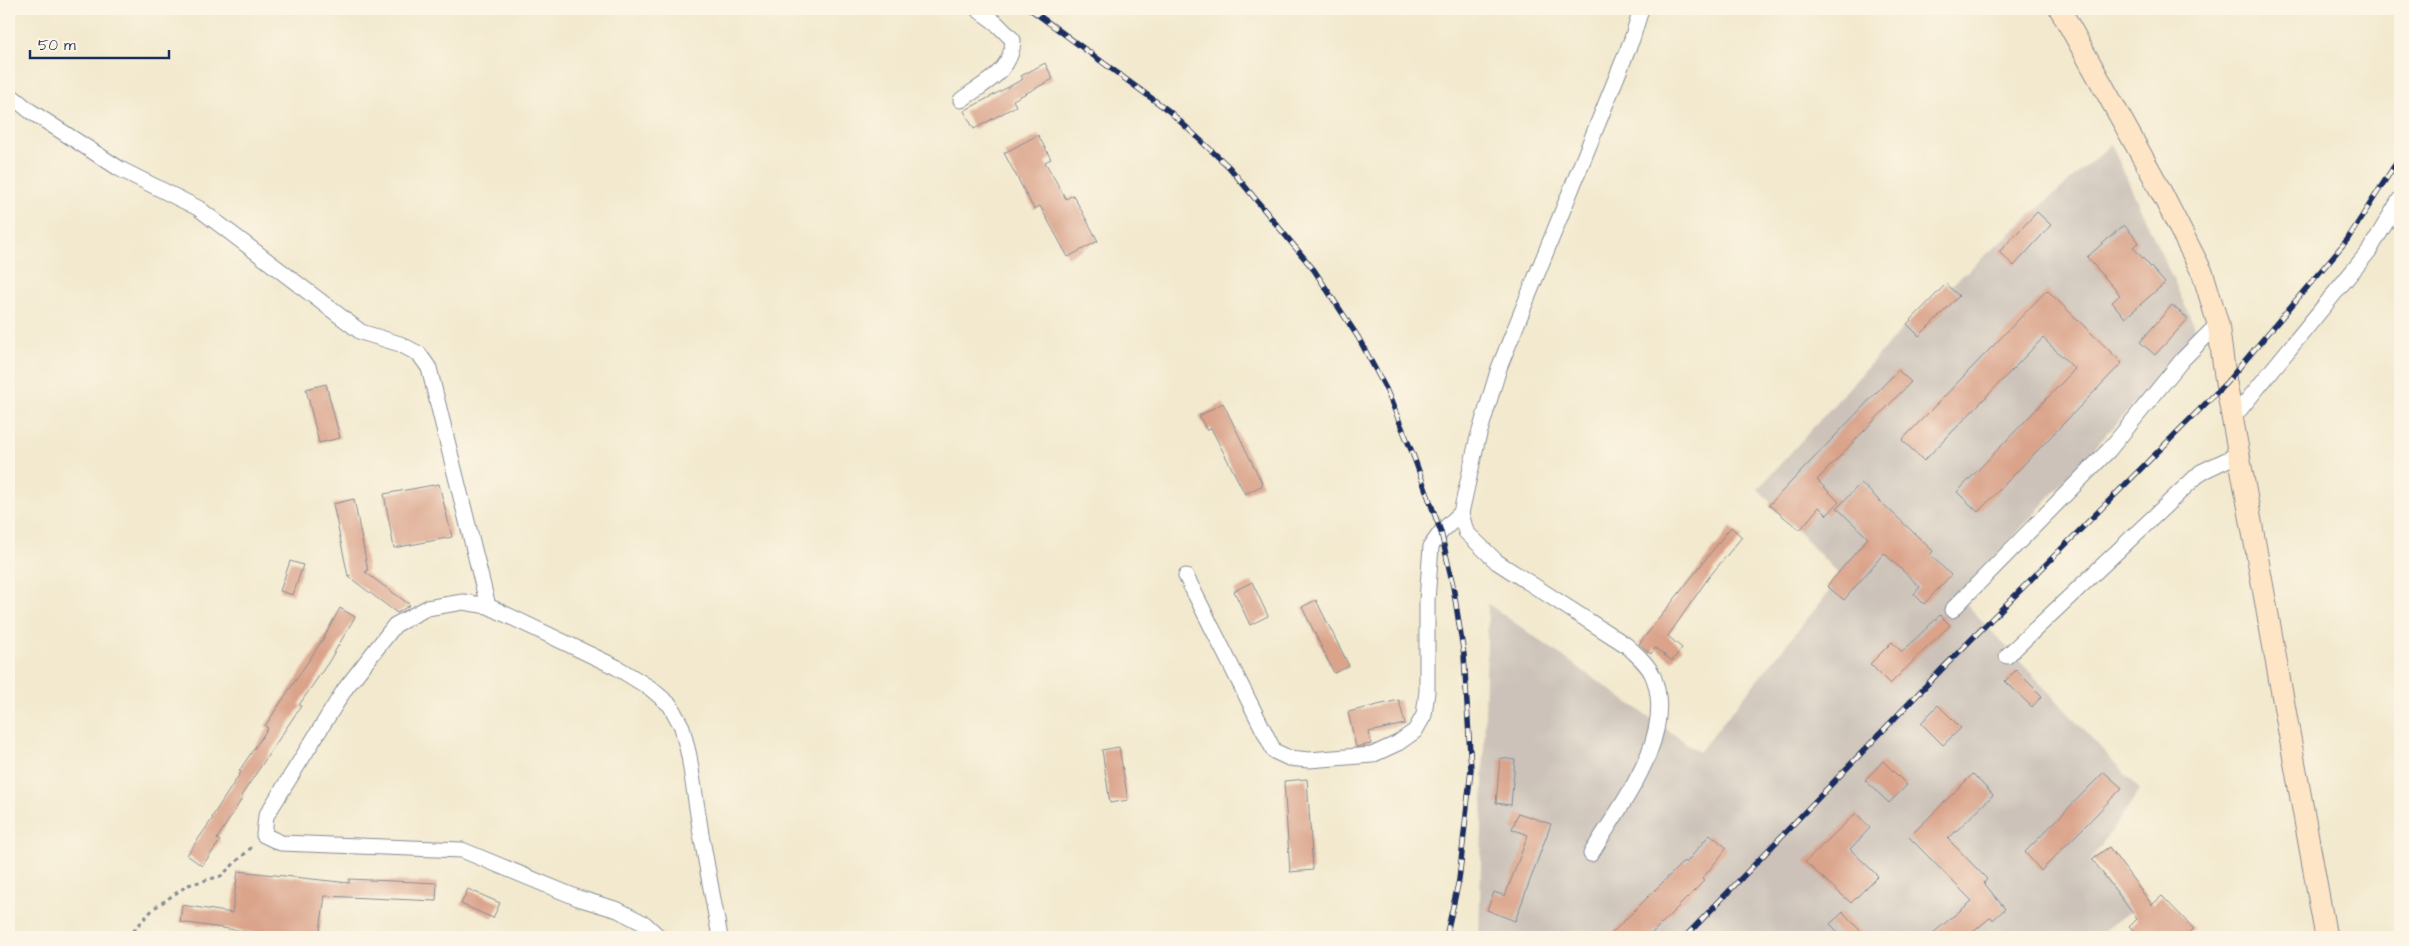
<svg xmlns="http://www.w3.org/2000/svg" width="2409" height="946" font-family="'Architects Daughter',sans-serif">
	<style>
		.industrial { fill: #ccc2b9 }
		.building { fill: #daa38a }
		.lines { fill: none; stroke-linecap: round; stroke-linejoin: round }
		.street-casing { stroke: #868c96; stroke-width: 17 }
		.secondary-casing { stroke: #868c96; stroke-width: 23 }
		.path { stroke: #868c96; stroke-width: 3; stroke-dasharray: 4 4; stroke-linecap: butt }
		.street { stroke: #fff; stroke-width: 15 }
		.secondary { stroke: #fee5c5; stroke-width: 21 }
		.rail-casing { stroke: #1b2f5e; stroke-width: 5.5 }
		.rail { stroke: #fcf5e5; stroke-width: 4; stroke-dasharray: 11; stroke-linecap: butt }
	</style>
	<rect width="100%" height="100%" fill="#fcf5e5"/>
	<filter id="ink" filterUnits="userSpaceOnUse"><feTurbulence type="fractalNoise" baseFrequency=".02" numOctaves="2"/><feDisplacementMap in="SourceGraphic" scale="10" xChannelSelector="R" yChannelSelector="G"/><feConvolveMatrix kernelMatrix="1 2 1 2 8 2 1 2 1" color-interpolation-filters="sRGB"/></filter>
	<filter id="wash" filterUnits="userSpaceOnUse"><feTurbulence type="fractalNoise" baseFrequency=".0096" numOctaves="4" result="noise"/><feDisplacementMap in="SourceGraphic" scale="20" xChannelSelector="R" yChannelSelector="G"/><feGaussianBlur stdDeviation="1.12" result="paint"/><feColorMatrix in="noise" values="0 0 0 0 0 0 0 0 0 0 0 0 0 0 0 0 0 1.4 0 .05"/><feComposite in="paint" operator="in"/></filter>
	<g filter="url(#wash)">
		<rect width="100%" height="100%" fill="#f2e9ce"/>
		<path class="industrial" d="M2111,144L2198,334L1959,596L2140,790L2089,862L2130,911L2095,937H1479L1488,604L1699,752L1841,577L1758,489L1900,331Z"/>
		<g id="blocks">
			<path class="building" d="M1045,63L1053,79L1013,100L1016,106L974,129L964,111L1023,79L1021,76Z
				M1038,135L1051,159L1045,162L1066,199L1073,195L1098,241L1068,257L1040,206L1034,209L1004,153Z
				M2037,212L2051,225L2014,266L1999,252Z
				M2124,225L2139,242L2133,247L2165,283L2125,318L2112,302L2120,295L2087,257Z
				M1946,284L1959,296L1919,336L1907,324Z
				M2047,290L2122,363L1978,512L1957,492L2075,369L2043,338L1924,461L1902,440Z
				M2172,305L2188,319L2155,355L2140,342Z
				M1898,370L1911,382L1817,480L1839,502L1827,515L1819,507L1800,530L1769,505Z
				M326,384L340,438L319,443L306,389Z
				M1223,403L1263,485L1245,494L1211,428L1207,431L1199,416Z
				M1861,483L1933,551L1930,555L1951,575L1924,604L1914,594L1920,587L1884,553L1844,600L1827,586L1868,538L1837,508Z
				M439,484L452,537L394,548L384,494Z
				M354,499L368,571L365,572L410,605L397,613L349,577L350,575L348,576L333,504Z
				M1731,527L1742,537L1709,577L1668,636L1682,648L1672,661L1655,648L1651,654L1639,644Z
				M290,561L303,565L293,595L280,591Z
				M1252,582L1268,616L1250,625L1234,591Z
				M1316,600L1349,666L1334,673L1302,607Z
				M340,608L355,617L328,663L299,705L301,706L241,796L243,797L217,839L220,841L202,866L187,855L213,818L212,817L241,772L239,771L268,728L265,726L323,639Z
				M1940,615L1950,625L1890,684L1870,664L1892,642L1902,652Z
				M2016,670L2042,696L2032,707L2005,681Z
				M1399,700L1405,724L1369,732L1371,744L1356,747L1348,712Z
				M1938,705L1961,728L1943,745L1921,723Z
				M1119,747L1128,800L1110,803L1102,750Z
				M1500,758L1515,760L1511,805L1496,803Z
				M1883,761L1907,785L1889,803L1865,780Z
				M2104,772L2122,788L2041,871L2025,852Z
				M1973,774L1993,795L1948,839L1987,879L1984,883L2005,909L1993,920L1991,917L1967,937H1928L1972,901L1909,837Z
				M1307,779L1313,870L1290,872L1284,781Z
				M1518,813L1551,824L1515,921L1487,910L1494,892L1505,896L1528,835L1512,829Z
				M1856,813L1870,828L1850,849L1878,876L1851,903L1805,862Z
				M1710,834L1727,848L1702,879L1704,881L1648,937H1608L1684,861L1686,863Z
				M2109,847L2152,905L2162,896L2194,929L2185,937H2139L2129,927L2137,919L2092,859Z
				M238,871L349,883V879L437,883L436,901L325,896L319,937H285L180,922L182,905L232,913Z
				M468,889L500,903L493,918L461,904Z
				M1843,912L1866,937H1843L1830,924Z"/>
		</g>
	</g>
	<g filter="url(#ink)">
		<use href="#blocks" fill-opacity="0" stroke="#868c96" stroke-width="1"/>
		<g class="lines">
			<g class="street-casing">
				<path id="street" d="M9,94L30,111L120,169L198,208L361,332L400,344L419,354L429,368L488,606L616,667L650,688L670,705L682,727L689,756L701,834L720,937
					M961,100C984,83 1012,72 1013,40L996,23L977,9
					M2233,418L2369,251L2400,199
					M1461,513L1466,532L1497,562L1626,645C1636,654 1648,664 1653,676C1677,736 1620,805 1591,854
					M1186,576L1274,751L1289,758L1309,760L1372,755L1398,743L1415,731L1424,715L1427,691V601L1431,546L1441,532L1461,513L1477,441L1499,368L1632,39L1641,9
					M488,606L463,602L427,608L395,625L345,689L266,816L264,835L281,843L462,850L578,898L618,910L645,924L659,937
					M1952,610L2109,450L2183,359L2218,324
					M2007,656L2201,472L2239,454"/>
			</g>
			<g class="secondary-casing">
				<path id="secondary" d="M2060,9L2153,176L2203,274L2218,324L2226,383L2326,937"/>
			</g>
			<path class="path" d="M128,937L153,909L188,885L221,876L254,845"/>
			<use href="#street" class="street"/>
			<use href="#secondary" class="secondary"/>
			<g class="rail-casing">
				<path id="rail" d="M1030,9L1169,111L1229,167L1314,270L1358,337L1386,389L1412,452L1441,532L1453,586L1464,655L1471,769L1459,880L1446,937
					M1685,937L1941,670L2226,383L2347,240L2400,157"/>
			</g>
			<use href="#rail" class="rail"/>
		</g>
	</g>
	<rect width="2409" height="946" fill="none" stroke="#fcf5e5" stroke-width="30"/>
	<path d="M30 50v8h139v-8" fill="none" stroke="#1b2f5e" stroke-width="2.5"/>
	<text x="38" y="50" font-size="15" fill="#1b2f5e" stroke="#fcf5e5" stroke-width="4" paint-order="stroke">50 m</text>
</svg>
